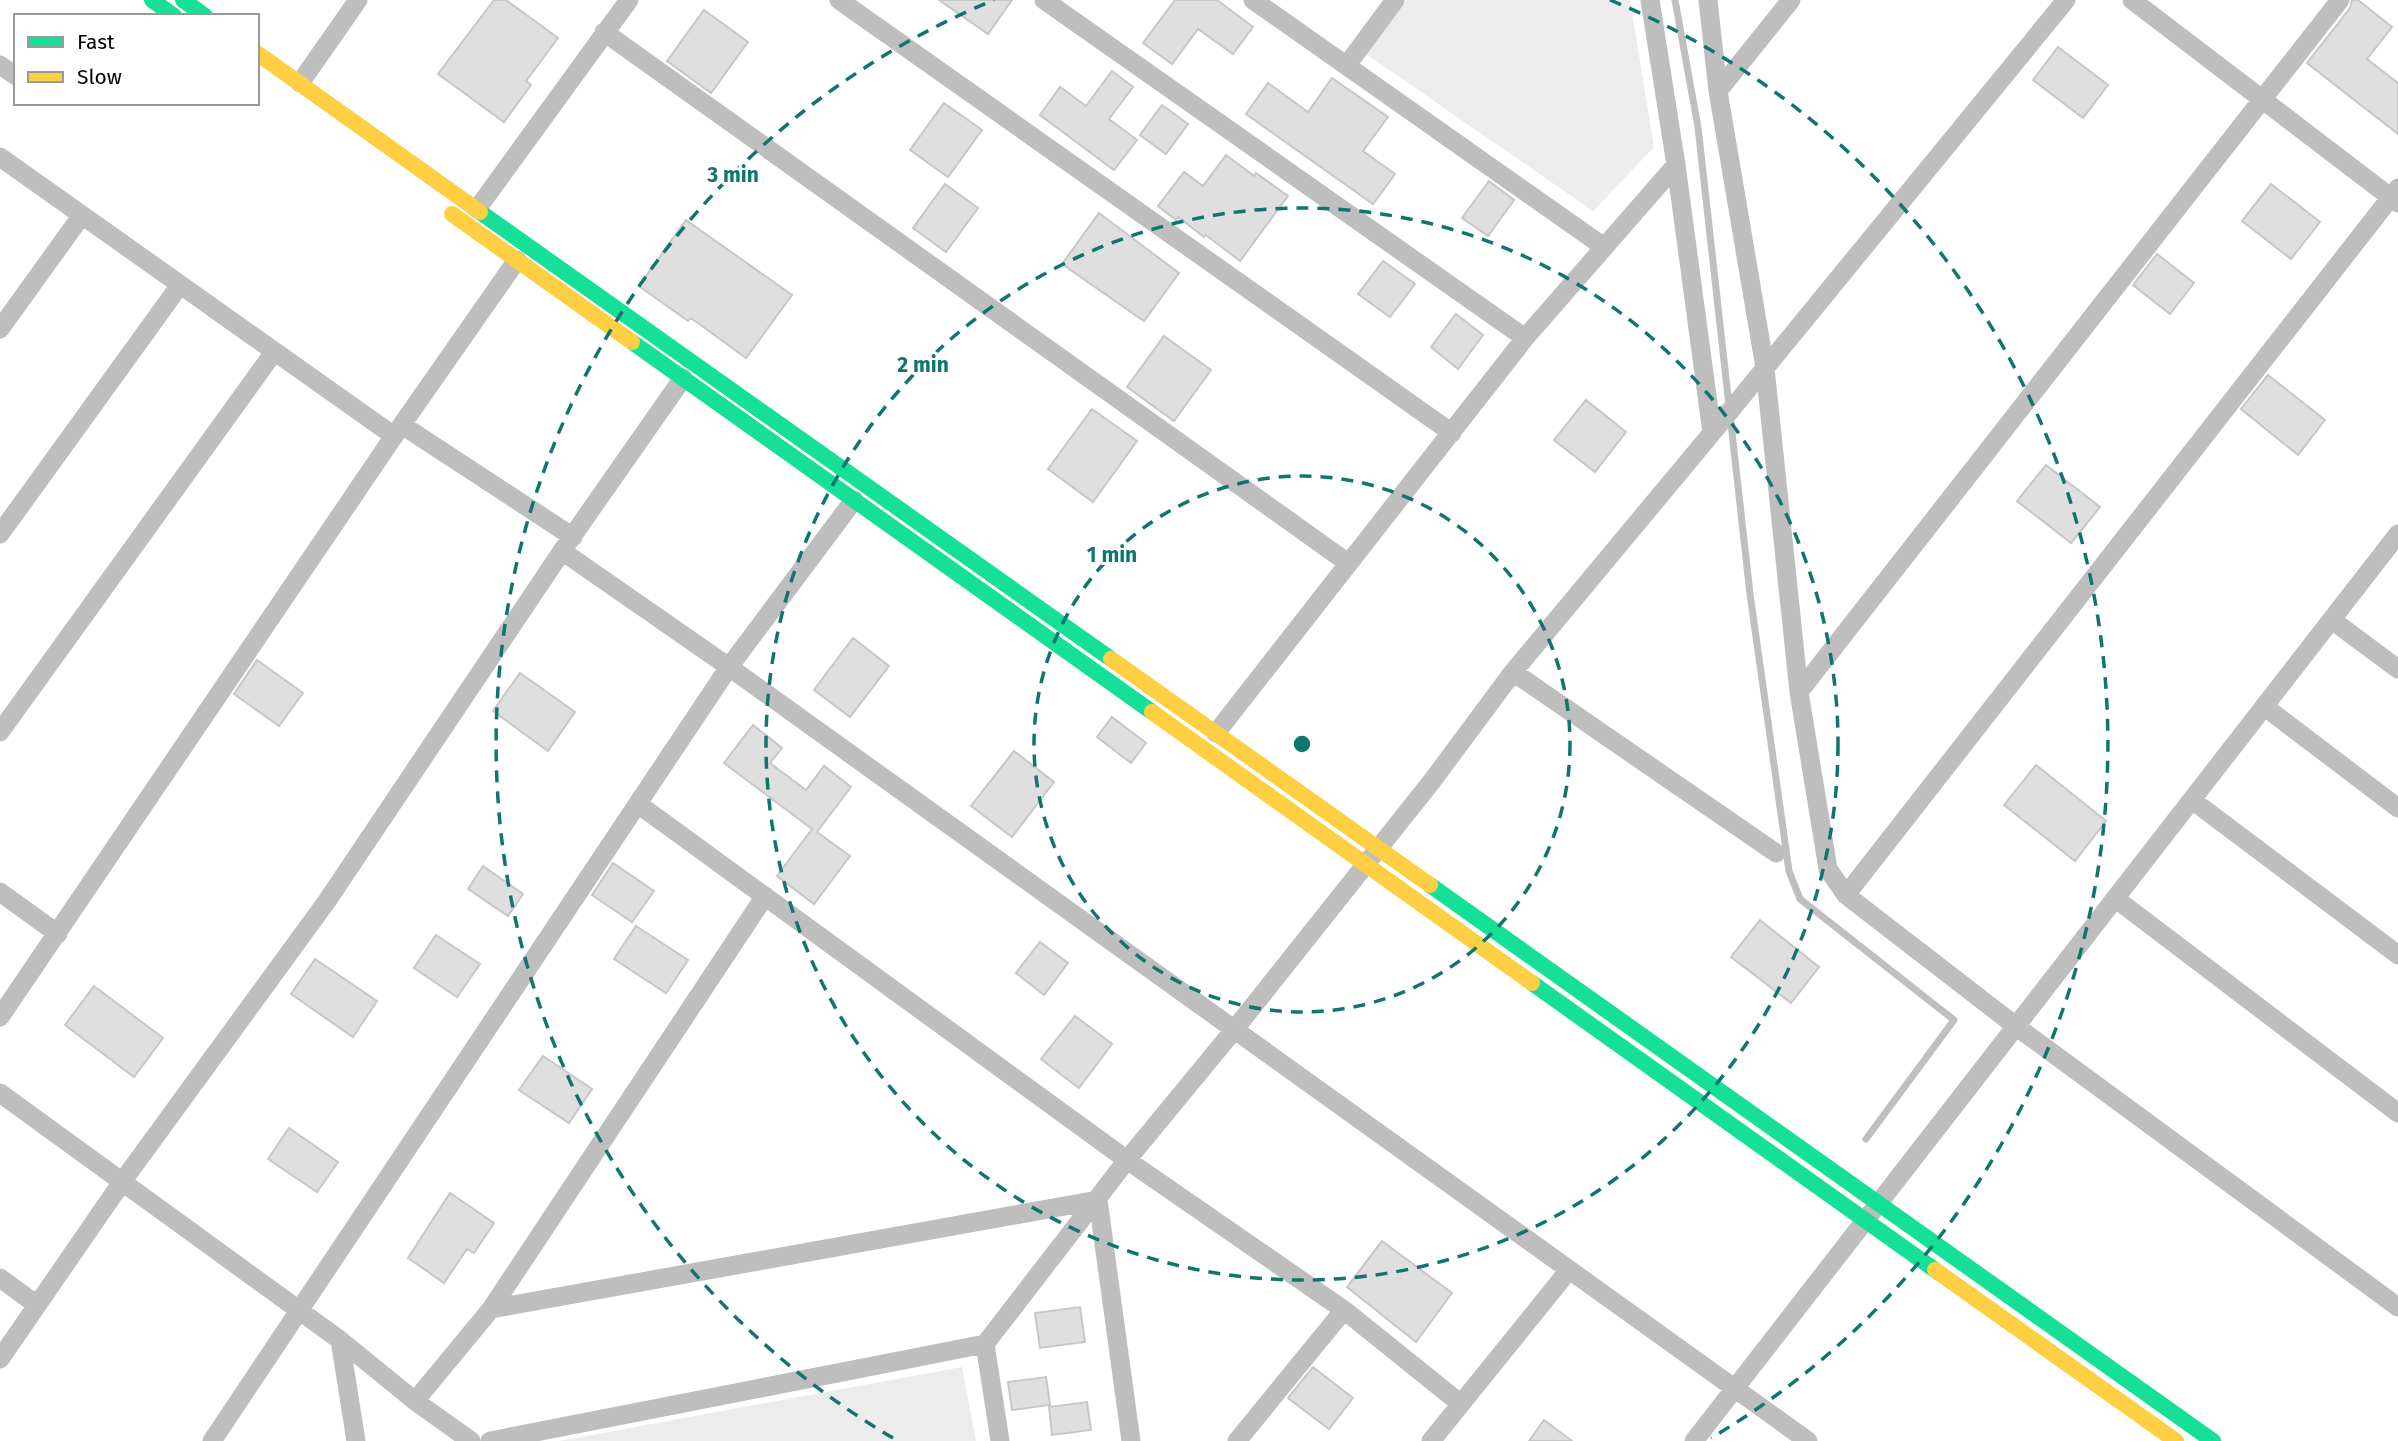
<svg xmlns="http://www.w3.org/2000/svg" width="2398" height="1441" font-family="'Fira Sans',sans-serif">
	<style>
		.green { fill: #ececec }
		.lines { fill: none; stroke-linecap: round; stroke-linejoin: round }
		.stream { stroke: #bfbfbf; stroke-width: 7 }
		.building { fill: #dfdfdf; stroke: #c7c7c7; stroke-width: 2 }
		.street { stroke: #bebebe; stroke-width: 19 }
		.fast { stroke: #16e098; stroke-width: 16 }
		.slow { stroke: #ffcf43; stroke-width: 16 }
		.ring { fill: none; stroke: #0f766e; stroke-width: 3.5; stroke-dasharray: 12 9 }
		.centre { fill: #0f766e; stroke: #fff; stroke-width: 3.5 }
		.ring-label { font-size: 21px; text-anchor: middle; font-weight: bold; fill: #0f766e; stroke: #fff; stroke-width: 6; stroke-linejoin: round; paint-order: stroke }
	</style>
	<rect width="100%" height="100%" fill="#fff"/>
	<path class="green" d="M1406,0H1630L1654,147L1593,211L1366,54Z
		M962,1367L976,1441H559Z"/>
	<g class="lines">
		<path class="stream" d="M1675,0L1698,127L1750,594L1789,871L1800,899L1954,1020L1866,1139"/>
	</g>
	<path class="building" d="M494,0H506L558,38L526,81L531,85L504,122L438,74Z
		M939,0H1012L988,34Z
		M1175,0H1217L1253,27L1233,54L1198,29L1172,64L1143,43Z
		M2352,0H2358L2392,27L2367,59L2398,83V134L2307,63L2350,8Z
		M704,10L748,42L711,93L667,61Z
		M2058,47L2108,85L2083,118L2033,80Z
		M1112,71L1133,87L1109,119L1137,140L1114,170L1040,115L1060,87L1086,106Z
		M1332,78L1388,117L1363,151L1395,174L1373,204L1246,114L1268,83L1308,112Z
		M944,103L982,130L948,177L910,150Z
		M1162,105L1188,124L1166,154L1140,135Z
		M1226,155L1254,176L1256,173L1288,196L1240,261L1206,235L1204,237L1178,217L1176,220L1158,206L1184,172L1203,186Z
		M1489,181L1514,200L1488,236L1462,218Z
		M945,184L978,208L946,252L913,228Z
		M2271,184L2320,222L2291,259L2242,221Z
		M1099,213L1179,273L1144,321L1062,264Z
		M686,220L792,295L746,358L691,318L688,321L639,286Z
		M2157,254L2194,283L2170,314L2133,285Z
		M1383,261L1415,284L1390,317L1358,294Z
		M1456,314L1483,335L1458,369L1431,347Z
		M1164,336L1211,370L1174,421L1127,387Z
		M2268,375L2325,420L2298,455L2241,409Z
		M1586,400L1626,432L1595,472L1554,440Z
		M1092,409L1137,441L1093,502L1048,469Z
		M2046,465L2100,507L2071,543L2017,501Z
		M853,638L889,666L850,717L814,690Z
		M257,660L303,693L279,726L234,694Z
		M520,673L575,712L548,751L493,711Z
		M1112,717L1146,743L1131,763L1097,737Z
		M753,725L782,748L770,763L806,790L824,766L851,787L817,832L850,856L814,904L777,876L812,829L724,763Z
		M1014,751L1054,782L1012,837L971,806Z
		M2036,765L2106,821L2075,861L2004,805Z
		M613,863L654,891L632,922L592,895Z
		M483,866L523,894L508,916L468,889Z
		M1760,920L1819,967L1791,1003L1731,957Z
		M636,926L688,960L666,993L614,959Z
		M436,935L480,964L457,997L414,968Z
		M1040,942L1068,963L1044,995L1016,973Z
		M315,959L377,1001L353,1037L291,994Z
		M94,986L163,1038L134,1077L65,1025Z
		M1075,1016L1112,1044L1079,1088L1041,1059Z
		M543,1056L592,1089L569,1123L519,1090Z
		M289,1128L338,1162L317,1192L268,1159Z
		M450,1193L494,1223L474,1253L467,1249L444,1283L408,1258Z
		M1382,1241L1452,1293L1416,1342L1347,1287Z
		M1080,1307L1085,1342L1040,1348L1035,1313Z
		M1313,1367L1353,1398L1329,1429L1288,1398Z
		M1046,1377L1050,1405L1012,1410L1008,1382Z
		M1087,1402L1091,1430L1052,1435L1049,1407Z
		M1544,1420L1572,1441H1529Z"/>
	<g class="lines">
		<path class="street" d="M839,0L1452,433
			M1044,0L1525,338
			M1253,0L1604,247
			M1650,0L1676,165L1712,433
			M1708,0L1718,91L1765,368L1799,692L1828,869L1846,895L2017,1027L2398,1307
			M2132,0L2398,203
			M604,32L1348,563
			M0,65L16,76
			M1347,65L1395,0
			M300,83L358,0
			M1718,91L1791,0
			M0,157L394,436
			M477,209L629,0
			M0,329L82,215
			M402,425L573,537
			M0,534L180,285
			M562,551L729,667L1808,1441
			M2332,620L2398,669
			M1513,672L1776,853
			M1799,692L2340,0
			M2265,707L2398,808
			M0,732L274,352
			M1216,733L1525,338L1676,165
			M2192,800L2398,955
			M638,804L1127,1160L1344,1310L1461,1404
			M0,892L58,934
			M1846,895L2398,188
			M2116,899L2398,1113
			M0,1017L394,436L517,260
			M0,1093L340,1340L415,1401L471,1441
			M0,1278L37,1305
			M491,1309L765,896
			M340,1340L356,1441
			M985,1344L1127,1160L1234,1030L1432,781L1513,672L1712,433L2066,0
			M0,1359L122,1182L327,901L562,551L683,378
			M415,1401L491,1309L1098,1200L1131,1441
			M212,1441L729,667L854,500
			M490,1441L985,1344L1000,1441
			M1237,1441L1344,1310
			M1431,1441L1569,1270
			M1694,1441L2398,534"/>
		<path class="fast" d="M152,0L174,16
			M183,0L205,16
			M480,212L1111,659
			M632,342L1152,712
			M1430,885L2213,1441
			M1532,983L1935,1270"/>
		<path class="slow" d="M257,53L480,212
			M452,214L632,342
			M1111,659L1430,885
			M1152,712L1532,983
			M1935,1270L2176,1441"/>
	</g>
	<g class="ring">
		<circle cx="1302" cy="744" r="268"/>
		<circle cx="1302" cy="744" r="536"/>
		<path d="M893 1438A805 805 0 0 1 994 0M1610 0A805 805 0 0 1 1711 1438"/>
	</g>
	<circle cx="1302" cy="744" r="10" class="centre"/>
	<g class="ring-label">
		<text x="733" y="182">3 min</text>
		<text x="923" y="372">2 min</text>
		<text x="1112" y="562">1 min</text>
	</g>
	<rect x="14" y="14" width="245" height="91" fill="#ffffff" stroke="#999999" stroke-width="2"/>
	<rect x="28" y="37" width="35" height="10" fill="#16e098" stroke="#999999" stroke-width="2"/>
	<text x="77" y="49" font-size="21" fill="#000000">Fast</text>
	<rect x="28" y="72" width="35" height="10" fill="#ffcf43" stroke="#999999" stroke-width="2"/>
	<text x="77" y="84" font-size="21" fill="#000000">Slow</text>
</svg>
